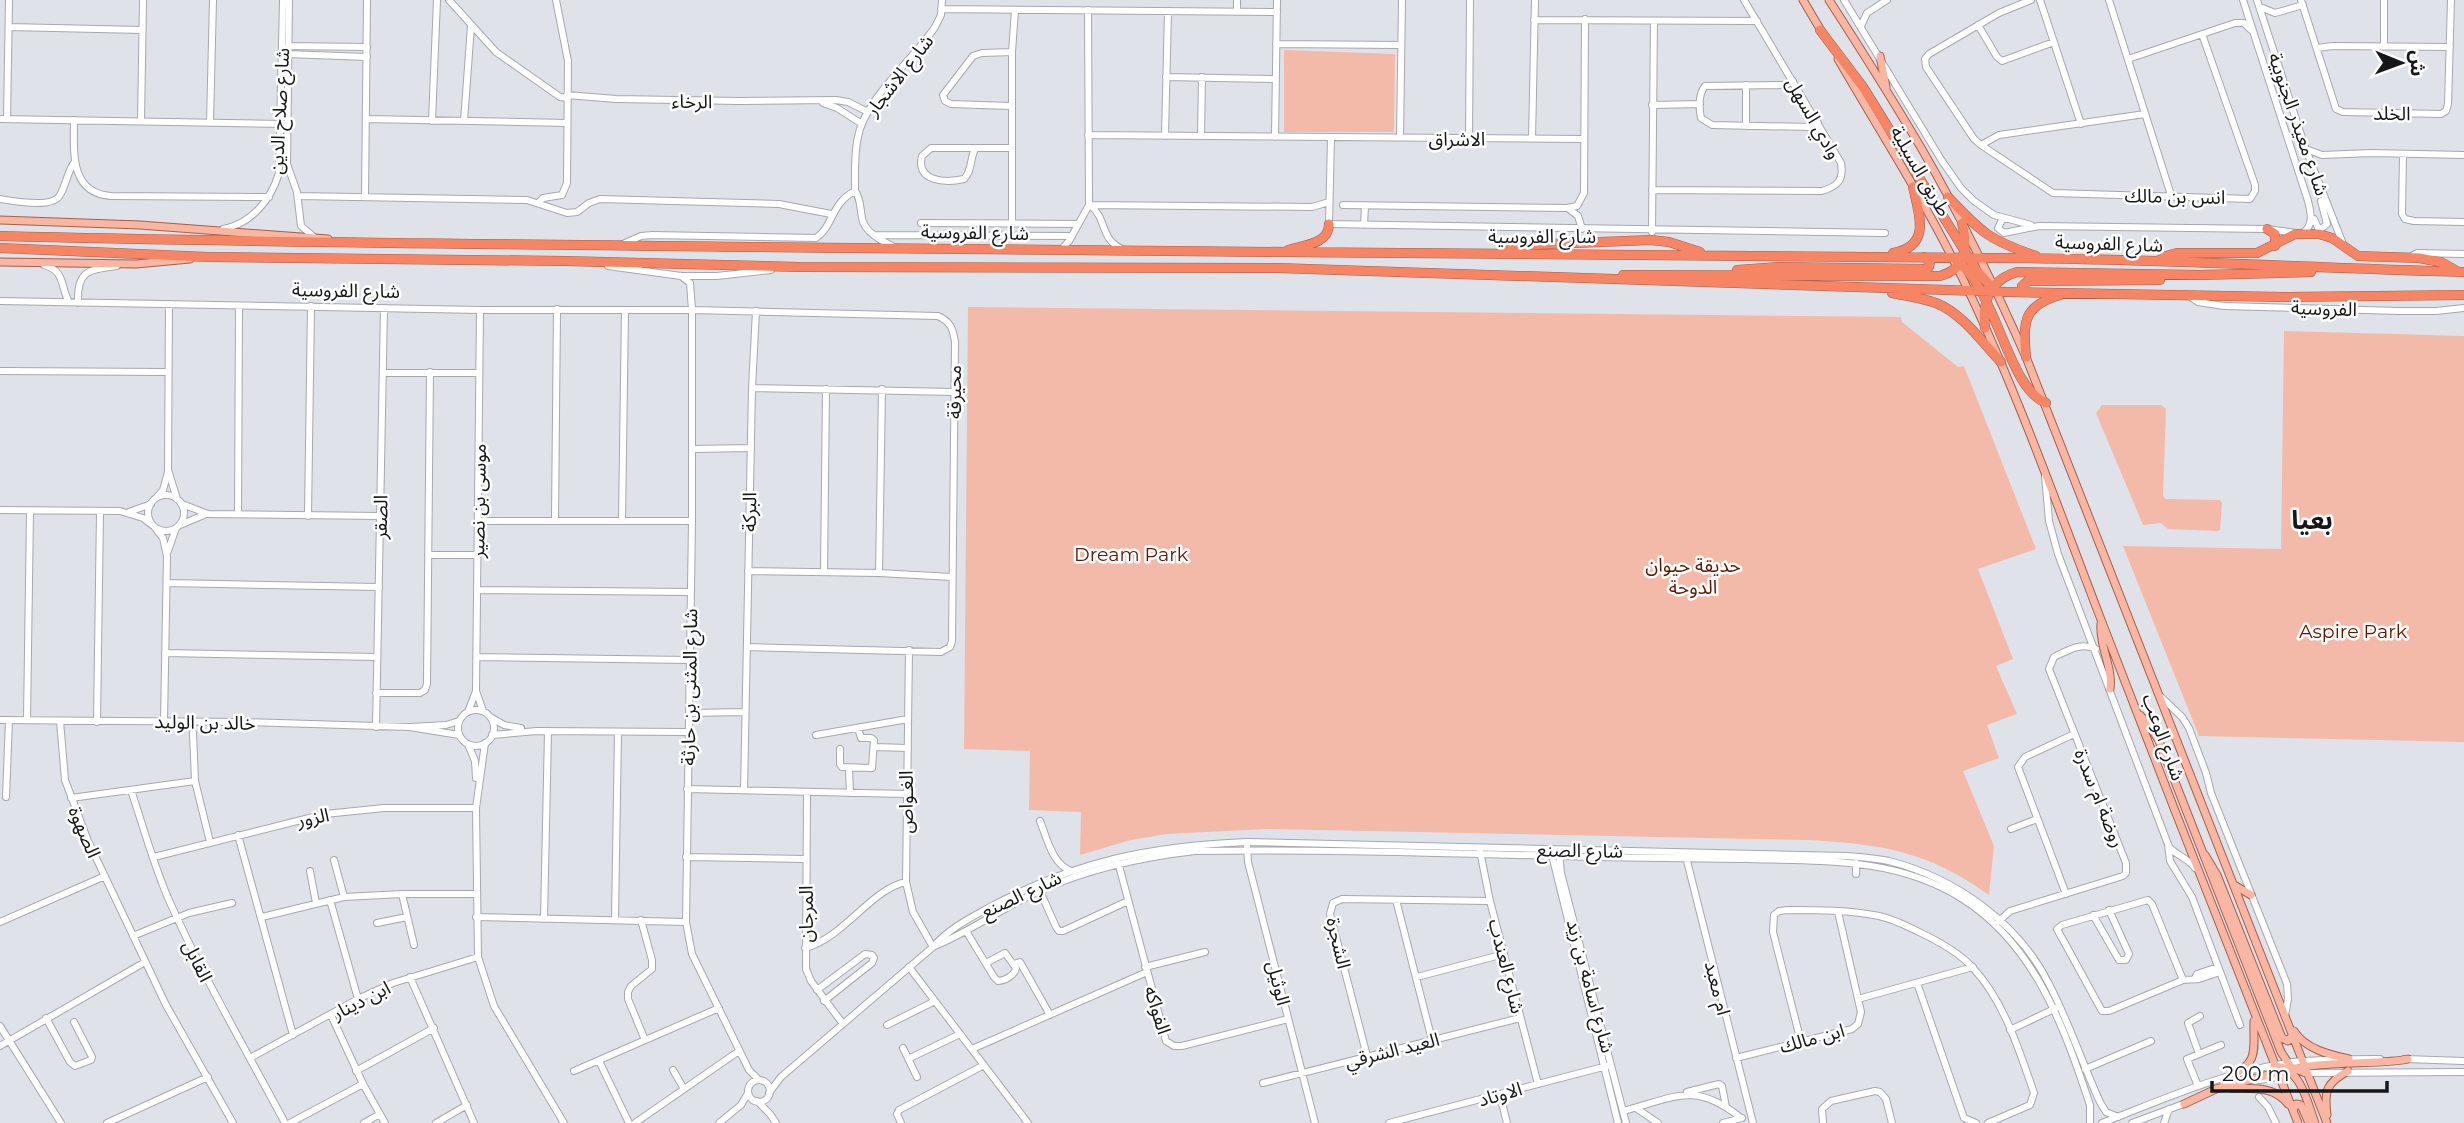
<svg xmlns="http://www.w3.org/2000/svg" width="2464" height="1123" font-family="Montserrat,'Noto Sans Arabic',sans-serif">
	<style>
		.green { fill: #f4baa9 }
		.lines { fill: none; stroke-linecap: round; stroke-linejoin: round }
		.minor-casing { stroke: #a6a8af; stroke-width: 8 }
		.major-casing { stroke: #a75e4a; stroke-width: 9 }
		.highway-casing { stroke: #a75e4a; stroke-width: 10 }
		.minor { stroke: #fff; stroke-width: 6 }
		.major { stroke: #f9b6a3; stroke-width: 7 }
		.highway { stroke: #f58565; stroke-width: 9 }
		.labels { text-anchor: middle; stroke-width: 5; stroke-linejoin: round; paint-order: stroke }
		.street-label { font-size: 19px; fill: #161719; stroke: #fff }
		.park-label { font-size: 19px; fill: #5e1701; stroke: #fff }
		.district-label { font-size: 26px; font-weight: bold; fill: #161719; stroke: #fff }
	</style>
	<rect width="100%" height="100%" fill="#e0e2ea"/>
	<path class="green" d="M1284,50L1395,54L1394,132H1284Z
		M968,307L1901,317L1902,322L1958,367L1964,366L2036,549L1978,569L2013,659L1996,666L2017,714L1987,725L1999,758L1963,771L1994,846L1989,895C1928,851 1881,844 1807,840L1267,829L1167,834L1131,840L1080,855L1081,812L1029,810L1030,751L964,749Z
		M2284,331L2464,336V742L2199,736L2123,546L2281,549Z
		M2102,405H2161L2166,409L2163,496L2166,499L2220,500L2222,503L2220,530L2218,531L2168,529L2161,523L2143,525L2096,413Z"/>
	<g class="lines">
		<g class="minor-casing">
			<path id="minor" d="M289,0L287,164L297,192L301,226L314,237
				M449,0L496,52L560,97L567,98
				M1237,0V11
				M1844,0L1942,161L1961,188L1974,201L1994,215L2031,225
				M2031,0L1999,13L1929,54L1925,59L1926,67L1974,139L1981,145L1999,135L2145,114
				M2040,0L2081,124
				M2109,0L2171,195
				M2243,0L2308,201C2311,213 2314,225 2303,233
				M2257,0L2305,147L2343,244
				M2301,0L2336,109L2343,112L2441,114L2446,111L2448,104L2451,0
				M2260,7L2275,13L2303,5
				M941,9L1277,12
				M1534,20L1757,21
				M1978,25L1997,57L2002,61L2054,42
				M1861,26L1867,13L1887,0
				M9,27L142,30
				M1276,44L1401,45
				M288,46L367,47
				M2384,47V0
				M2317,48L2332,46L2450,47
				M287,54L367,57
				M2128,59L2235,23H2244L2251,30
				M1166,77L1276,79
				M1793,81L1786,85L1705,86C1698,95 1699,108 1701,118L1712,125L1810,127L1818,123
				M567,95L616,99L739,101L836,100L848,102L868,112
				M823,103L837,108L862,124
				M1652,105L1700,104
				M1011,106L951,104L945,101L943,95L973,56L982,53L1012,52
				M0,119L288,124
				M7,119L9,0
				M366,119L567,123
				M74,120C74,151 69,193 111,196L269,197
				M141,121L143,0
				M432,121L437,0
				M464,121L471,26
				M210,122L213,0
				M1746,126V85
				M1088,135L1583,139
				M1165,136L1168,11
				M1201,136L1202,77
				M1275,137L1277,0
				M1331,138L1329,224L1885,233
				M1400,138L1402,0
				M1469,139L1470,0
				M1532,139L1535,0
				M1981,145L2053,193L2250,199L2255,191V185L2202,34
				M975,149C970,158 972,172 964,179C946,183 915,182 922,156L931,148H1011
				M2306,149L2322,155L2371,153L2464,155
				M2403,154L2402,214L2405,219L2414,221L2464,222
				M1652,190L1822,191C1838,186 1844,180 1841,163L1744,0
				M298,196L527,200L567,213L577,212L589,203L600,199L779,204L831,214
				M365,197L367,0
				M0,199C13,201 53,209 60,195C66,185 67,174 73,164
				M538,203L543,198L562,195L567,183L568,61L556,0
				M1089,205L1312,207L1329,202
				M1343,205L1567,208L1577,206L1584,193L1585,19
				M1091,206C1107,219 1100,239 1122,249
				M1569,209L1578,216L1582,229
				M2003,218L1998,228L2004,233L2039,226L2267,229L2296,233
				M2314,219L2318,228H2322L2327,224L2321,201
				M921,223L1077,224
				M1012,224V52L1015,10
				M1364,225L1365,206
				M223,229C251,224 271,200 279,173L283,0
				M1652,232L1654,21
				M874,235L1072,236
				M623,244L641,236L652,235L816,238C833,227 831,203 855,191
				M894,247C882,241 864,232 862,218C860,208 861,199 855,191C855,174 854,154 858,137C864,100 914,59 935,27L941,15L942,0
				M1062,249L1069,241L1089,205L1088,10
				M2408,258L2417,253L2464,254
				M44,265C66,271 60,287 69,302
				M608,266L681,276H717L771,270
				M681,276L690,283L692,310V521L686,922L692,954L749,1070L759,1080
				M2186,294L2198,302L2224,306L2399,311H2436L2464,308
				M0,301L480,310H692L938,316C951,322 953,329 955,342L952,641L950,647L941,652L747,647
				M78,303C77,270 88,270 117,266
				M169,304L168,470L177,499
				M480,310L476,691L483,711
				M0,371L167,372
				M383,373H479
				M752,388L955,392
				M692,449L751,448
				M2045,476L2049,521L2058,554L2169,847C2177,856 2188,858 2195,868
				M148 513a18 18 0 1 1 36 0a18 18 0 1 1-36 0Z
				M157,497L163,490L168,472
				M182,504L208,514L380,516
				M0,510L120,511L143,518L152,525
				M129,512L151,504
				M238,514L239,306
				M308,516L311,306
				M555,520L557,309
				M478,521H692
				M622,521L625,310
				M180,525L206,514
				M155,528L163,538L167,556L164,722
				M168,551L176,528
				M428,555H478
				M748,571L879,573L952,577
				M824,572L826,389
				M879,573L882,389
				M167,583L379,587
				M477,590L690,592
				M909,650L906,882L913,912L933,947
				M165,653L377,657
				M477,657L689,660
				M376,693H420L425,690L427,684L430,372
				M2161,697L2182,717L2189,728L2206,773L2211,793L2287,984L2288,999L2285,1016
				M458 728a18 18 0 1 1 36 0a18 18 0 1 1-36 0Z
				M468,712L476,691
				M689,713L745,712
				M492,718L504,725L521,728
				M0,720L243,722L410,727
				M27,720L30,512
				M60,721L65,780L88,841L166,1005L233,1123
				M459,721L446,725L410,727L459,735
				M97,722L100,512
				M376,727L384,308
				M193,733L195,781L210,842
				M492,735L537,731L688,732
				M816,735L908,719
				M485,743L476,808L478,957L494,1006L564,1123
				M468,744L475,761L476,778
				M875,747L907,748
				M840,749V764L842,767L872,768L874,740L871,738H861L858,728
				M849,769L850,793
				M687,789L906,794
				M131,790C143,826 153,863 168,898C202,975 245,1048 285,1123
				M744,790L752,388L756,311
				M807,792L806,969L811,981L843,1024
				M6,797L9,720
				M71,798L195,781
				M1040,821C1047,838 1052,864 1071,871
				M2011,829L2037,819
				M238,835L293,1035
				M2168,844L2170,861L2192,897L2240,1025
				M1247,846L1248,862L1315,1123
				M1480,851L1490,901L1538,1084
				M1559,853L1561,873L1626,1123
				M1552,855L1618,1123
				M154,857L325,814L384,808H476
				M686,857L806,859
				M1686,857L1753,1123
				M334,860L344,897
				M1118,862L1166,1041L1174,1046H1182L1288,1019
				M310,871L316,903
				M1856,874V863
				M1040,891L1056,927L1059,931H1063L1128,901
				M402,894L414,945
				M2066,894L2018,767L2025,757L2074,734
				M330,900L358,999
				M1396,900L1432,1040
				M2093,915L2119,960H2126L2129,954L2109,910
				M262,917L344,897L402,894H476
				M476,917L686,922
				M544,919L548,731
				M615,919L618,732
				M641,920L652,960V969L631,986L628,992V999L645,1040
				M1999,921L2010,911L2123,876L2126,873V863L2049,669L2054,657C2069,650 2080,642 2096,649
				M0,922L105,876
				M377,923L407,917
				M966,931L994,977L998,981C1005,981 1015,975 1016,968L1005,953L986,963
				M133,936L189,913L232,903
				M935,946C971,931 1004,907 1039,891C1088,869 1142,857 1195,851C1316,849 1438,853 1560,856C1622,858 1684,858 1745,859C1821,861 1895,857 1961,898C2035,944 2064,1027 2090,1105V1123
				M805,948C845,937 871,889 906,882
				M1014,964L1020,962L1050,1015
				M909,967L1028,1123
				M1145,967L1205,952
				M410,977L474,1123
				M1417,977L1504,954
				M2195,978L2197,974L2218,967
				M2183,980L2152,904L2148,900L2062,925L2057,929L2102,1011H2109L2183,980L2199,979L2220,972
				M1917,983L1964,1118L1976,1123
				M817,990L865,954L872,955L874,958L872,963L824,1001
				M1858,999L1973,967
				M331,1015L363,1084L385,1123
				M46,1018L70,1062L75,1066L91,1060L92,1057L74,1022
				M887,1025L935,1001
				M0,1026L61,1123
				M2010,1030L2056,1008
				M1801,1042L1773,932L1774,915L1779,911L1788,910C1818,910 1850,910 1879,916C1893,919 1907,926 1919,932C1938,941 1959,952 1973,968C2004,1001 2019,1050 2034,1093L2030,1105L1988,1123
				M0,1046L145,962
				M903,1048L917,1077
				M972,1049L1147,972
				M2199,1054L2188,1023L2200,1016
				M1367,1056L1330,914L1333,903L1342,899L1490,901
				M250,1058L358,999L393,983L478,957
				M1736,1058L1852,1029L1858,1024L1861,1012L1838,912
				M908,1059L960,1034
				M2405,1059L2464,1061
				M599,1061L629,1123
				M2085,1069L2151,1041
				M673,1070L684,1089
				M356,1071L434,1028
				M574,1071L719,1008
				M2305,1073L2464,1072
				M2260,1080L2284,1076
				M748 1091a11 11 0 1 1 22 0a11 11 0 1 1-22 0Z
				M1263,1083L1520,1018
				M2198,1086L2187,1059L2221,1045
				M1687,1092L1719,1084L1722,1086L1726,1107
				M769,1093L781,1077L933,947C948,929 970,918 990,907C1076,861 1151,846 1247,842L1847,856C1860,857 1875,858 1889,861C1955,878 2018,922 2049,984C2069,1022 2082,1063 2100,1102L2106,1112L2118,1117
				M1500,1095L1507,1123
				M2259,1097L2268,1107L2276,1123
				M757,1101L770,1114L776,1123
				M1636,1108L1658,1123
				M1623,1111C1675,1098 1693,1080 1741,1118
				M107,1123L208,1077
				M290,1123L363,1084
				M364,1123L380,1114
				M436,1123L467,1105
				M635,1123L739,1051
				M719,1123L741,1105L748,1093
				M901,1123L897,1114L899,1110L984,1065
				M1389,1123L1607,1066
				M1723,1123L1742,1118
				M1823,1123L1822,1109L1831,1101L1875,1091L1880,1092L1886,1099L1892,1123
				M2102,1123C2164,1099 2226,1071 2293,1062C2322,1059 2352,1059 2380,1059
				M2132,1123L2186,1103
				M2164,1123L2169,1109"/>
		</g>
		<g class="major-casing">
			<path id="major" d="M1803,0L1823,34
				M1829,0C1860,48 1891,97 1920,146C1960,214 1994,285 2026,357L2327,1123
				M1880,56L1886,87
				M1838,59C1878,128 1921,195 1957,267C2013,380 2055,500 2100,617C2165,786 2231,955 2298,1123
				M0,220L140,225L328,239
				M0,262L136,264L190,259
				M2101,624C2099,647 2113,666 2110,689
				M2140,715L2150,726L2159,741L2281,1052L2291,1067L2306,1073
				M2205,855L2217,875L2282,1038L2288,1041L2292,1036
				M2234,885L2251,895
				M2294,1031C2305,1049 2330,1055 2349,1059
				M2274,1066C2301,1067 2307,1102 2315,1123
				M2231,1076C2260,1062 2253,1049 2254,1021
				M2279,1077C2297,1058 2379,1066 2408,1059
				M2230,1088C2251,1089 2274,1085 2288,1104
				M2184,1104L2216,1089L2279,1072
				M2293,1110L2296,1104L2301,1105L2309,1123
				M2327,1115C2324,1091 2326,1083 2348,1071"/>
		</g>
		<g class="highway-casing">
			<path id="highway" d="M1820,30L1863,87L1977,271L1995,291
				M1948,197C1982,233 1989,240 2036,256
				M2267,229L2275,234V246
				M0,236C285,243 570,245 854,248C1234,251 1614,256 1994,258C2150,258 2307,268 2464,272
				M0,248L208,257L565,261L800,267L1278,268L2009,292L2283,297L2464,295
				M1288,250C1304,245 1329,244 1329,224
				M1501,253L1522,245L1651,240L1669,242L1700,252
				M1893,253C1932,246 1919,214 1913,187
				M1956,260C1998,292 2007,387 2046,403
				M2158,261L2166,256L2177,253H2257L2295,234H2319L2332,238L2358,256L2419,258L2441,262L2457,271
				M1737,270L1779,267L1925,269L1929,267L1930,262L1924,257
				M1623,275L1940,276C1966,269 1968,247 1962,223
				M2028,292L2022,286L2028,281L2160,280
				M1892,293C1907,296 1922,298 1936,303C1963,314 1981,341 2001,362
				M1985,328C1982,302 1989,280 2017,272L2201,275L2311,272
				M2026,357C2023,321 2023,306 2060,295"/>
		</g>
		<use href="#minor" class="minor"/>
		<use href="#major" class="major"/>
		<use href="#highway" class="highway"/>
	</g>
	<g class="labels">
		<g class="street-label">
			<text transform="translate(899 75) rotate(-52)" y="7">شارع الاشجار</text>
			<text transform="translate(692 101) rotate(1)" y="7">الرخاء</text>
			<text transform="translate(279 111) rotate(-87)" y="7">شارع صلاح الدين</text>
			<text transform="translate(2392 113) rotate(1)" y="7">الخلد</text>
			<text transform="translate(1814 118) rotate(60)" y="7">وادي السهل</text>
			<text transform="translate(2299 124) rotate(71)" y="7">شارع معيذر الجنوبية</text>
			<text x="1457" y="146">الاشراق</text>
			<text transform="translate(1921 171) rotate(60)" y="7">طريق السيلية</text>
			<text transform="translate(2175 196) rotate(1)" y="7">انس بن مالك</text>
			<text transform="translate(975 232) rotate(1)" y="7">شارع الفروسية</text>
			<text x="1542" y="243">شارع الفروسية</text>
			<text transform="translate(2109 243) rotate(2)" y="7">شارع الفروسية</text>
			<text transform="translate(346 290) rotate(1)" y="7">شارع الفروسية</text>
			<text transform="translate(2324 308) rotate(2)" y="7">الفروسية</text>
			<text transform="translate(954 392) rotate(-90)" y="7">محيرقة</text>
			<text transform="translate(478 501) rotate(-89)" y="7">موسى بن نصير</text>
			<text transform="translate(749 512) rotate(-89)" y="7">البركة</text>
			<text transform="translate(380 517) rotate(-89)" y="7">الصقر</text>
			<text transform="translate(689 687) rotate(-89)" y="7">شارع المثنى بن حارثة</text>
			<text transform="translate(205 722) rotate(1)" y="7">خالد بن الوليد</text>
			<text transform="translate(2164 737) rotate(70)" y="7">شارع الوعب</text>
			<text transform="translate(2100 798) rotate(68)" y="7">روضة ام سدرة</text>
			<text transform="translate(906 802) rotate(-90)" y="7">الغـواص</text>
			<text transform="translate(313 817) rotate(-11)" y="7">الزور</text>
			<text transform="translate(85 832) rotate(67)" y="7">الصهوة</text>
			<text transform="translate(1580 850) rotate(1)" y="7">شارع الصنع</text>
			<text transform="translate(1021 894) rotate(-25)" y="7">شارع الصنع</text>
			<text transform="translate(806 914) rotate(-90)" y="7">المرجان</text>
			<text transform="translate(1339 943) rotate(77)" y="7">الشجرة</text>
			<text transform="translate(198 961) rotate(64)" y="7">القابل</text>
			<text transform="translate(1507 966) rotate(76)" y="7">شارع العندب</text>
			<text transform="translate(1279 983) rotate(76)" y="7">الوثيل</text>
			<text transform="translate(1591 986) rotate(75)" y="7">شارع اسامة بن زيد</text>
			<text transform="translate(1718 988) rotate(76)" y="7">ام معبد</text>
			<text transform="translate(361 1000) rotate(-27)" y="7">ابن دينار</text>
			<text transform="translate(1158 1010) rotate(73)" y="7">الفواكه</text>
			<text transform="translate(1812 1038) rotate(-15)" y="7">ابن مالك</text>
			<text transform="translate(1392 1050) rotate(-14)" y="7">العيد الشرقي</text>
			<text transform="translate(1500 1094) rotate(-16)" y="7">الاوتاد</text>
		</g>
		<g class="park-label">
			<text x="1131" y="561">Dream Park</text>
			<text x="1693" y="572">حديقة حيوان<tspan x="1693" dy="22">الدوحة</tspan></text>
			<text x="2353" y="638">Aspire Park</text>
		</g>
		<g class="district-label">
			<text x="2312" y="529">بعيا</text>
		</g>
	</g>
	<g transform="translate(2401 63) rotate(91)" stroke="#ffffff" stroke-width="5" paint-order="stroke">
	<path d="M0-5L12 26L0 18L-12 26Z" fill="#161719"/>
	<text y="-10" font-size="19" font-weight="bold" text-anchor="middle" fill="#161719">ش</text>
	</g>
	<path d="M2212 1081v10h175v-10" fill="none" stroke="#161719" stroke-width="3.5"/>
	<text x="2222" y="1081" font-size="21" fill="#161719" stroke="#ffffff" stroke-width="5" paint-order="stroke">200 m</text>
</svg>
